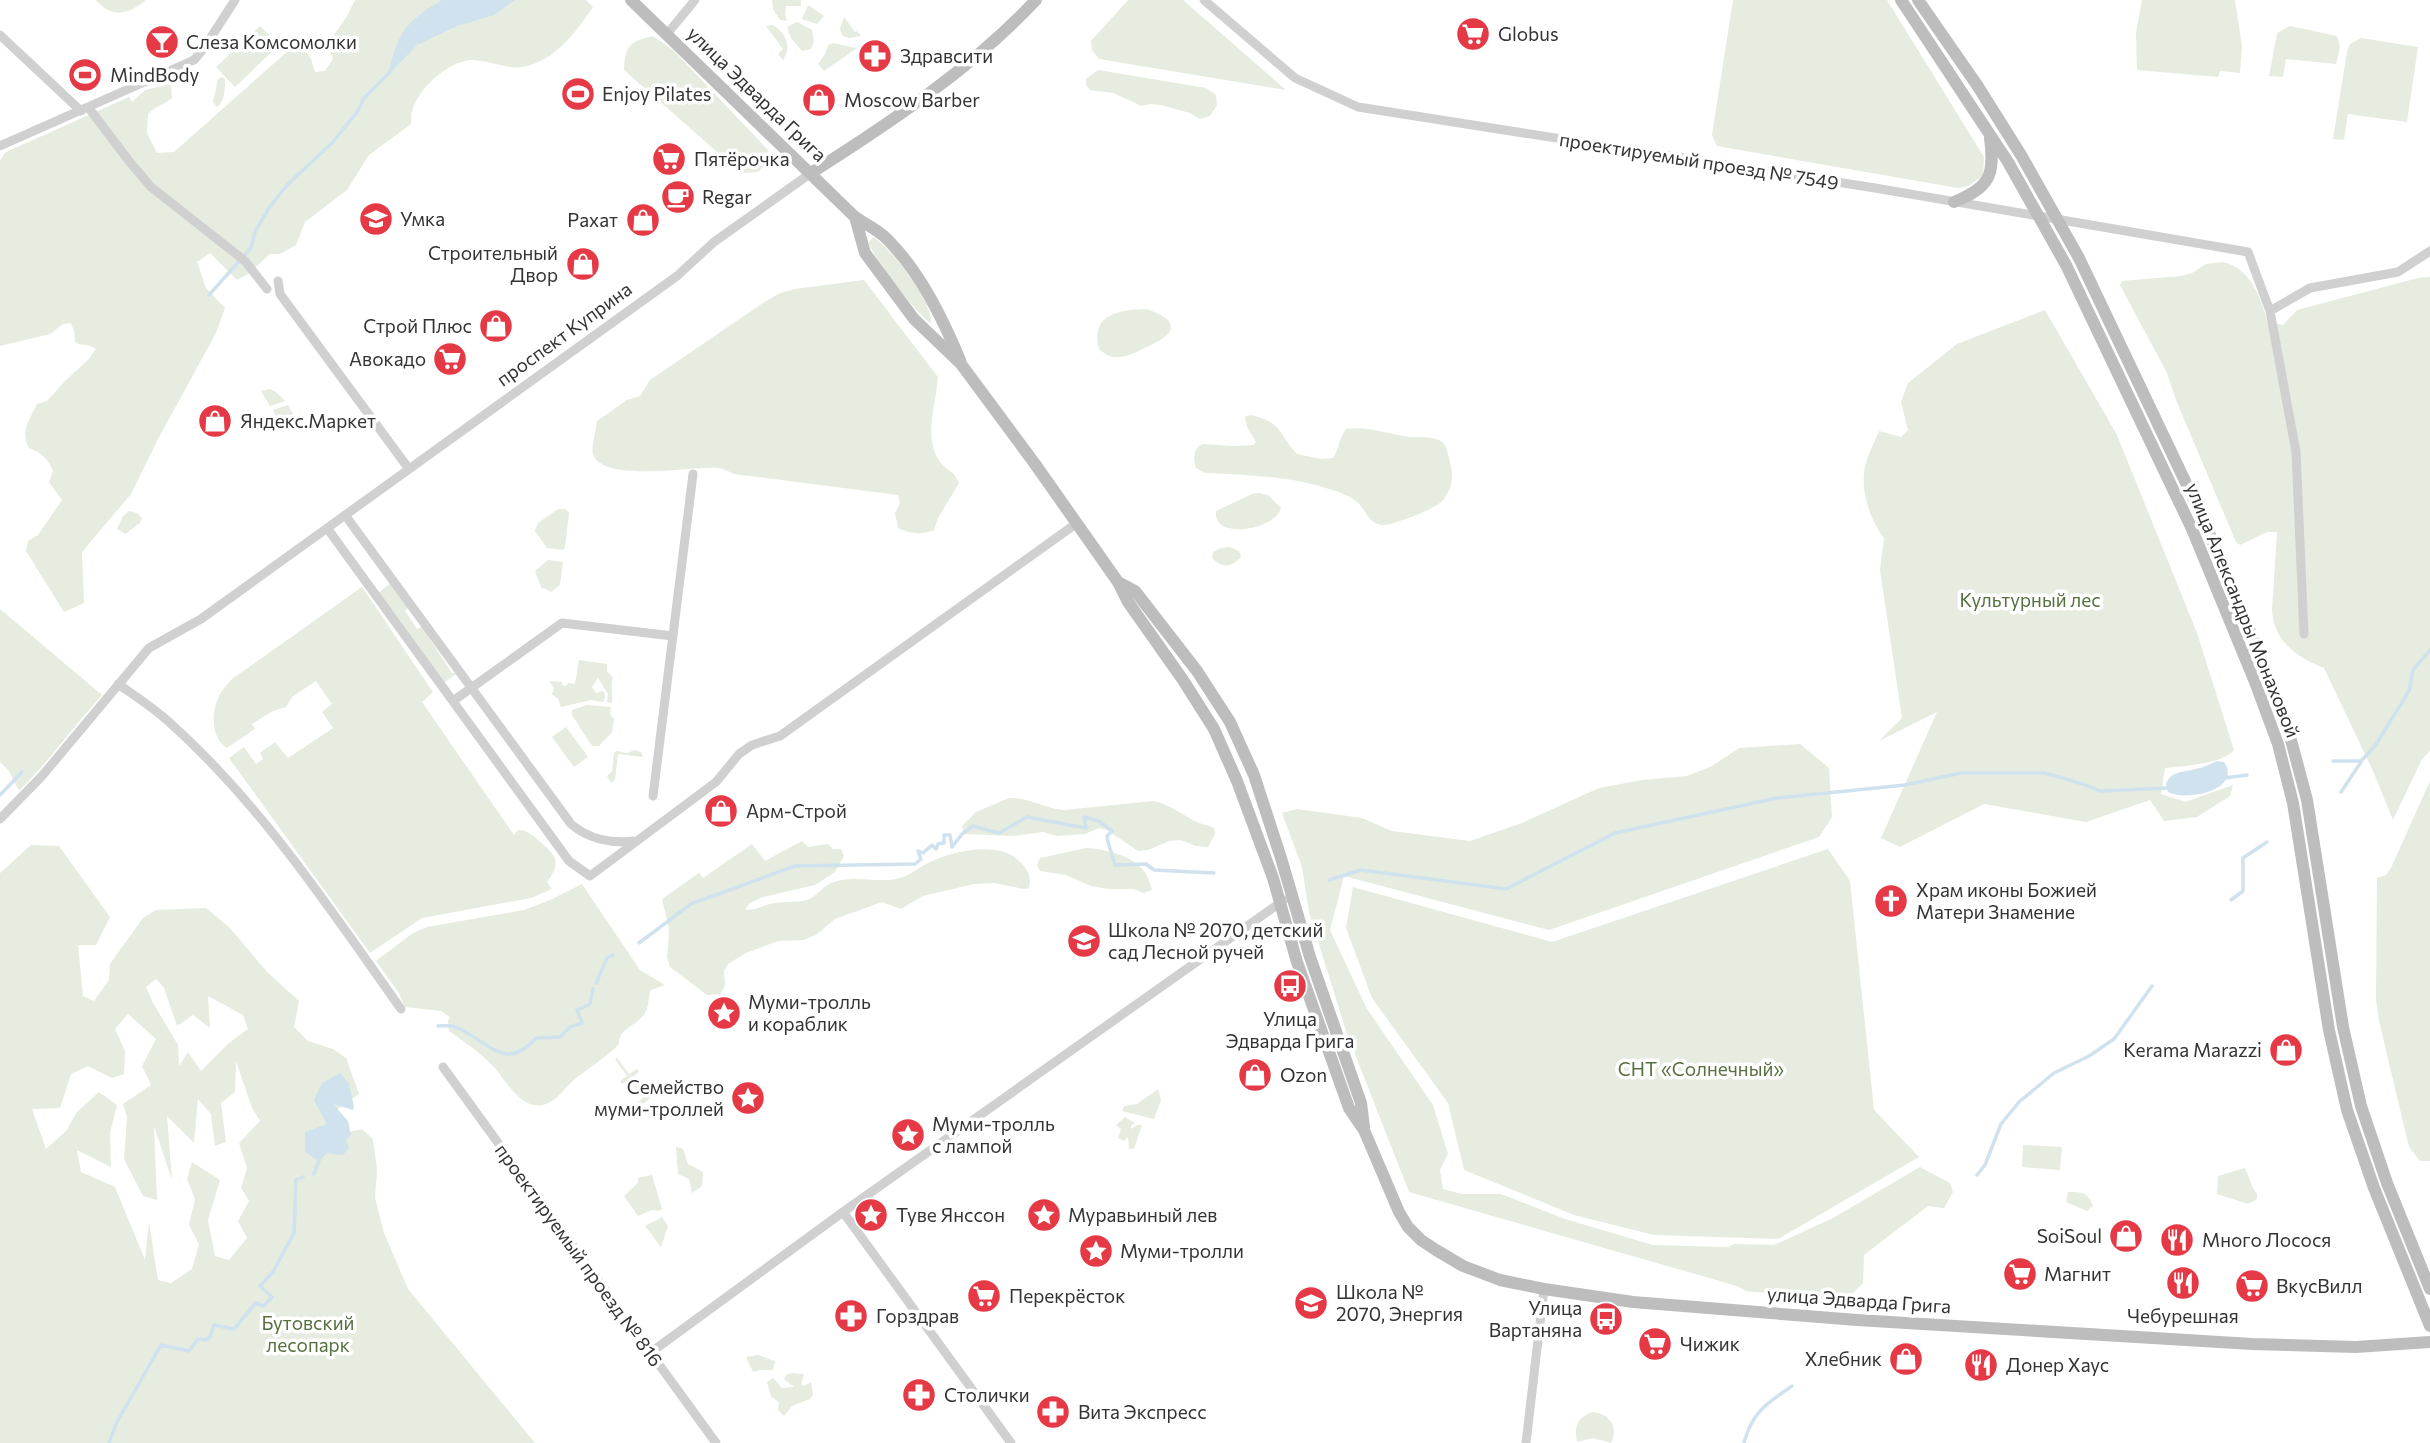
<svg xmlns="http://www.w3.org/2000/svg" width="2430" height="1443" font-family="Commissioner,sans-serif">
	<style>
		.green { fill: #e6ecdf; fill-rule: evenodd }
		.water { fill: #cfe2ee }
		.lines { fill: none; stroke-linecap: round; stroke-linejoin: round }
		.stream { stroke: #cfe2ee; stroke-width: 3.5 }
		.street { stroke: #d0d0d0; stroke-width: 9 }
		.secondary { stroke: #bdbdbd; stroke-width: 12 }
		.labels { text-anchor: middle; stroke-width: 7; stroke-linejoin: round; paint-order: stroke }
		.poi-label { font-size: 19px; fill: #333; stroke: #fff; text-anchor: start }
		.street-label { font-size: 19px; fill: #333; stroke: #fff }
		.park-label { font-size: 19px; fill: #56703f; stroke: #fff }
	</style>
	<rect width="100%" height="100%" fill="#fff"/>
	<path class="green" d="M96,0H146C128,15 111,18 96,0Z
		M355,0H586L593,7C577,30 562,52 536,63C511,74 497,61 473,60C450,60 421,86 413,108C411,113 411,119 411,124L369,155L347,190L305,222L296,245L280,254H270L248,274L237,280L210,253L197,262L206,288L225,308L216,333L158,439L131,494L82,552L84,603L64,612L26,551L28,541L38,535L62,500L49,482L53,471C48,459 41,452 29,448C20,432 29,420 37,404L47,401L65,381L88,360L96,349C88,343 81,346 75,342L74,331L71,323L63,324L50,334L0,346V160L6,152L129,97L132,102L145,90L171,84L172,98C164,105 157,105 148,114L147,133L157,153L174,152L289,50H305L311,59L315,72L325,71L333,59L327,44L346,18Z
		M772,0H801V6H786L785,15L787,21L780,20L773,9Z
		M1128,0H1183L1286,90L1099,59L1092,50L1091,41Z
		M1733,0H1887L1984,157L1983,176L1968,186L1958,188L1717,146L1712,135Z
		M2142,0H2235L2242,46L2240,73L2220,71L2218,77L2137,70L2136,33Z
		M808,5L824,16L817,24L802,19Z
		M844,17L855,32L857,31L861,36L849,38L843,36L840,29Z
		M797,22L812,30L814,41L811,49L802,51L791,38L787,27Z
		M773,25C786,33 792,47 783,60L778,54L783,49L766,26Z
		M260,26L279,45L235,87L216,67Z
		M2290,26L2337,36L2340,47L2336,64L2286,59L2283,77L2269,76L2277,33Z
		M653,36L673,50L768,150L770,160L758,172L741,173L624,70C625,46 630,41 653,36Z
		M2361,38L2418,47L2407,122L2348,114L2344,140L2333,139L2347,52L2350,44Z
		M833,43L857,48L824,71L818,64L825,54L828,45Z
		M1098,70L1206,88L1216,95L1217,105L1210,116L1200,119L1190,113L1161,105L1150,104L1142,106L1113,93L1090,90L1086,85V79Z
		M222,77L225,79C225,89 225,101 217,107L213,102L218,79Z
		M873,237C890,246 934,304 931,323C917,315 873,258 869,243Z
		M2223,262C2252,269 2260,298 2268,322L2283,325L2297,310L2418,278L2430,277V751L2422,759L2393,820L2373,771L2324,668C2297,657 2274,642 2272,610L2277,532H2267L2240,545L2236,542L2176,400L2167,373L2120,285L2122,281L2181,276L2192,273L2206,264Z
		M864,280L938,377C936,404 924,434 938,459C945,471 953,468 959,483L938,518L934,530C921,535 911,534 898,528L895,513L900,503L898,495L734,474C730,472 724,469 719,468C694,465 603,484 593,454C591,448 596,430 597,421L627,400L640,396L650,380L763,303L780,293L795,289Z
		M1146,309C1177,319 1180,331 1151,345C1140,350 1131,356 1119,357C1110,358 1105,354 1099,349C1090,314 1119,310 1146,309Z
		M2045,310L2117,435L2197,633L2234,750C2223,764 2183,766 2165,768L2161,794L2185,802L2233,785L2230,796L2197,817L2164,821L2150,800L2086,822L1984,804L1900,847L1881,838L1937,712L1879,741L1902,718L1880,570L1884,538C1869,519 1859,487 1866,463C1869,452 1875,441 1879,431L1901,437L1908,430L1901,402L1908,383L1957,344Z
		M270,389L276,392L285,401L270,406L261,391Z
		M288,405L296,419L277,430L275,414L273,410Z
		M1250,415C1283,422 1278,434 1297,454L1321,459L1333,458C1339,450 1338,440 1346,429C1368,426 1387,434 1409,437C1419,438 1437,435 1444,444C1446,446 1447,451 1448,454C1453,473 1455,482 1444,499C1439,508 1391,526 1382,525C1368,524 1366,509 1356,501C1350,496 1339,492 1332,490C1291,476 1248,475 1205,473L1196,468C1193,459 1193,448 1203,444L1233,446L1254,445L1256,442L1247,427L1245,417Z
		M1259,493L1268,495L1281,508C1276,530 1212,541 1216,511L1252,494Z
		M558,509H565L569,513L565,548L563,550L547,548L535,531L538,523Z
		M129,511L137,513L142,518L140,523L125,534L117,529L123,516Z
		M1230,547L1239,551L1241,557C1232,567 1222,569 1212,558L1213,552L1221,548Z
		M548,560L563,562L560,585L551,592L544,588L542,589L535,571Z
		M391,583L408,608L405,611L417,629L422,627L452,673H457L444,683L378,593Z
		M362,587L433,692L422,702L514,835L518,830C527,830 531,834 538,840C555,855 563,861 547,882L552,889L531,898L422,918L370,953L229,758L244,747L256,764L263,759L260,753L275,742L288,758L333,728L322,712L332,704L316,681L292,697L286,707L273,711L252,724L255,729L227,748C208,736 211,703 225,687C227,684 230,682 232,679Z
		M0,609L102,695C73,727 49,761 19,791L9,771L0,762Z
		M579,660L607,664V671L613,678C610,684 613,695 612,703L607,702L608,694L598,678L592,687L596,693L603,691L605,694L604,702L591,700L561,707L558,699L552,694L554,688L549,681L562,682V685L566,686L568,683L575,684Z
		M587,705L611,707L610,714L614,719L612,732L599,746H592L572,715V710Z
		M566,727L588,757L574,767L552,737Z
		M1800,744L1829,768L1832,817L1819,837L1549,930L1344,876L1330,930L1367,1009L1433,1105L1448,1154L1440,1170L1443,1189L1462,1194H1501L1565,1219L1653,1245L1727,1247L1735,1244L1774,1245L1833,1218L1920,1167L1950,1183L1953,1192L1944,1208L1928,1206L1864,1255L1863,1283L1845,1301L1746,1291L1737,1286L1409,1192L1346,1031L1309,912L1302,867L1282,813L1297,809L1362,818L1392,831L1470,841L1522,823L1599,788L1642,780L1687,776L1712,766L1739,748Z
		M635,750L641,752L643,757L618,754L615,780L611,783L607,776L612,772L614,753L616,751L627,753Z
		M2430,781V1161H2420L2409,1147L2379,1021L2376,999L2377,878L2386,875L2391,868Z
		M1009,798C1028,797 1044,808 1064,810L1154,801C1171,805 1182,815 1197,822C1203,825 1208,825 1214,828L1215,834L1208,847L1196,846L1181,840L1169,841L1148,850L1138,851L1107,830L1099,828L1085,834L1070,835L1057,836L1043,832L1012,836L964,834L962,826L976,812Z
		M802,841L808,847L828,844L833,849H841L844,856L835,872L815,885L763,897L750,903L745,909C753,912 761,906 770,904C782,901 795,903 807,900C817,897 823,885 834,882C856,874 881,885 903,877C912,874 918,868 926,864C949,852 997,840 1018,860C1027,868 1032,876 1029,888L1024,889L994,883L974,884L923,896L901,909L882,902L835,919L816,935L803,940L778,941L746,953L728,964L724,971L725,986L720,994L707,995L670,967L667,957L669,935L668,924L662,899L699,873L703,878L752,844L765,861Z
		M31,845L59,846L110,917L96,945H78L83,996L94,1001L109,980L110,964L143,918L156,910L206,908L230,928L267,972L299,1001L294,1027L308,1041L333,1049L346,1058L359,1094L336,1110V1135L362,1129L373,1139L377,1170L375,1198L384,1233L408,1289L535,1443H0V873ZM156,979L164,988L177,1026L193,1015L210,1028L208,996L243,1015L248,1029L229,1043L201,1071L188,1052L179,1066L178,1045L153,1003L146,987ZM128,1014L156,1039L142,1066L151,1085L123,1104L127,1117L124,1159L143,1196L157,1200L154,1126L172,1180L167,1116L194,1143L198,1099L211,1114L215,1146L226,1142L221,1103L235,1092L236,1061L252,1108L260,1121L239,1143L247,1168L241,1188L249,1201L238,1221L247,1238L229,1260L215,1256L208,1220L220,1180L192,1162L187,1179L195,1199L189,1225L199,1244L192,1269L171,1283L158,1280L149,1222L145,1260L115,1187L81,1172L77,1150L111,1167L110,1133L117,1105L99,1092L77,1112L66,1131L46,1149L32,1109L60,1108L71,1074L88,1066L112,1078L124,1074L125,1051L115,1029Z
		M1086,848C1104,849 1132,855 1143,870C1148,875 1150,884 1152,890L1144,893L1134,889H1109L1091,886L1066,875L1040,871L1037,865L1040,858Z
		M1828,849L1850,881L1874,1110L1919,1157L1778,1239L1654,1235L1574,1215L1464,1170L1448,1103L1372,998L1346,928L1353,887L1552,942Z
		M582,884L640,970L665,985L651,990C648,997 649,1007 645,1013C638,1026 619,1027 619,1044L614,1049C602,1060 587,1069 575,1079C565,1087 558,1100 546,1104C521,1113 506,1079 492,1065C479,1052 465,1042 449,1031L448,1021L450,1017L441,1011L405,1007L399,993L376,961L413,933L427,927L524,910L550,900Z
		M617,1058L629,1074L637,1069L639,1072L631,1078L640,1091L649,1086L652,1092L651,1097L642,1105L636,1104L643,1098L630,1079L622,1084L620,1081L627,1076L615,1059Z
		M1158,1089L1161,1100L1154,1119L1122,1111L1124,1106L1137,1104Z
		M1125,1117L1135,1123L1131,1126V1129L1137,1125H1142L1134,1149H1129L1128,1137L1124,1141L1118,1138L1121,1129L1116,1125Z
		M2023,1145L2062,1147L2060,1170L2022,1167Z
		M676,1147L683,1149L688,1164L703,1172L702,1186L692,1193L689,1179L678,1174Z
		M2245,1168L2253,1188L2257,1194V1199L2248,1204L2217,1194L2218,1176Z
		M652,1175L662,1209L659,1211L652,1210L638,1216L624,1196L638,1183V1178Z
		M2068,1192C2082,1192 2088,1192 2093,1206L2087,1211L2066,1202Z
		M662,1217L668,1226L661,1247L645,1226Z
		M758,1355L775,1361L773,1370H759L753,1372L746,1357Z
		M792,1373L804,1374L801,1385L805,1386L811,1382L813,1395L810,1399L792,1406L784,1416L778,1410L779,1403L771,1396L767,1382L773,1378L782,1388L794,1387L784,1379L786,1375Z
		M1593,1412C1610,1414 1619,1427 1611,1443L1593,1438L1577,1442C1574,1426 1577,1417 1593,1412Z"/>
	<path class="water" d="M442,0H515L494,15L457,26L417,45L388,75C398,32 404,23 442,0Z
		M2217,761L2224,762C2243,790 2186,802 2168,792L2166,784C2172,770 2182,773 2195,769C2203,768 2210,764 2217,761Z
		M340,1073L349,1084L354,1107L353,1110L333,1104L348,1121L351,1135L346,1140L349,1148L343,1155L327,1153L319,1161L305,1152V1132L327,1124L314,1100L322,1083Z"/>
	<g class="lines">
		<path class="stream" d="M209,295L251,248L255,232L269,208L288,184L333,142L357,112L364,98L391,71
			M2333,761H2361L2375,746L2409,691L2413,670L2430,650
			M2225,778L2247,775
			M2341,792L2361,762
			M0,795L22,772
			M1329,880L1361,870L1506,889L1615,833L1777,798L1905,785L1961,773H2044L2083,784L2100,791L2169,788
			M2231,900L2243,891V858L2267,842
			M639,943L691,904L795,866L915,864L921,859L918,851L923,853L932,845L936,849L938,844L944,843V835H950L952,847L962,834L973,826L999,833L1027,817L1086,828L1084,817L1099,821L1112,831L1107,836C1108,847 1113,854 1115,865L1146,864L1154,870L1214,873
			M596,983L607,958L613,955
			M438,1026C444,1026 450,1025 455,1027C487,1039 505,1074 536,1038L560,1037L570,1027L582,1023L577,1010L590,1004L593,989
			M314,1174L320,1158
			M1977,1175L1985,1165L2001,1124L2019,1102L2054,1073L2089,1056L2114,1039L2152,986
			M109,1443L117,1422L161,1345L189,1351L198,1339L206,1340L210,1337L214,1325L234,1329L256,1303L264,1306L272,1297L260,1286L273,1272L294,1233L296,1180L303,1177
			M1744,1443C1752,1412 1767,1403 1792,1386"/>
		<path class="street" d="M1204,0L1295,78L1358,107L1875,188L2248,252L2270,311L2296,452L2304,634
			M667,34L695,0
			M0,35L81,111
			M88,107L129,161L151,187L245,261L267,289
			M0,146L194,60L204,48L235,0
			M278,281L280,294L409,469
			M2270,311L2310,288L2398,272L2430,251
			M345,515L571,824C588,839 612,844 634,841
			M327,528L569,861L590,876L716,782L739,754L752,745L780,736L1077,523
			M118,684C135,696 154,708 169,722C261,804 330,909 401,1009
			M453,701L562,623L673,636
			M653,796L693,474
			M0,819L42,776L149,648L201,619L677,276L714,242L811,173
			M443,1067L716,1443
			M843,1212L1011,1443
			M650,1353L843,1212L1284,900
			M1526,1443L1544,1289"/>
		<path class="secondary" d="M631,0L855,217C865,224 878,230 887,239C920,272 942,317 960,360
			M1901,0L2008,162L2066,265L2192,529L2255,682L2278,744L2293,803L2329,1030L2347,1110L2374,1188L2430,1326
			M1918,0L1977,85L2021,155L2079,258L2205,523L2269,677L2291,740L2307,800L2343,1027L2361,1106L2387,1183L2430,1289
			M811,173C890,123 972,68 1036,0
			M1954,202C1990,187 1995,176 1990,138
			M855,217L865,253L914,319L961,364L1035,464L1118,582L1128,602L1183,680L1214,729L1237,781L1273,878L1297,962L1349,1108L1364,1130L1399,1212L1408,1227L1421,1240L1436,1250L1463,1266L1500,1280L1544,1289L1633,1302L1857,1320L2252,1344L2356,1347L2430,1342
			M1118,582L1135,591L1197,671L1230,722L1254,775L1281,858L1310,957L1361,1103L1364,1127"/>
	</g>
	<defs>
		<g id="supermarket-disc" transform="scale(1.75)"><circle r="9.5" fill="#e63946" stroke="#fff"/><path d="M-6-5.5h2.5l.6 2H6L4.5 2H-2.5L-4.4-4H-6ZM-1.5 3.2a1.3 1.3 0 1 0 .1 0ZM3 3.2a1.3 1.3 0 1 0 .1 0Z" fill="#fff"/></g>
		<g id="bar-disc" transform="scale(1.75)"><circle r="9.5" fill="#e63946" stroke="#fff"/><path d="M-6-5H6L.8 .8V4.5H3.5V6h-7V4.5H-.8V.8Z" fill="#fff"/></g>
		<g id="pharmacy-disc" transform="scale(1.75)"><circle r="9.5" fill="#e63946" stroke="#fff"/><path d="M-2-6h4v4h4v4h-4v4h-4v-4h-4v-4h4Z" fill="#fff"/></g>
		<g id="stadium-disc" transform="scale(1.75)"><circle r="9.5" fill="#e63946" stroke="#fff"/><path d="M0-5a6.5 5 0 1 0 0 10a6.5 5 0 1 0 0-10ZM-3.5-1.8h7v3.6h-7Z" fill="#fff"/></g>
		<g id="shop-disc" transform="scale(1.75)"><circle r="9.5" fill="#e63946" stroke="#fff"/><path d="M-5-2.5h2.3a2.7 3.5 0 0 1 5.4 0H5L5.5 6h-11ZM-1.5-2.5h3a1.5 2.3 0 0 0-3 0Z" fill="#fff"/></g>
		<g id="cafe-disc" transform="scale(1.75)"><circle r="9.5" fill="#e63946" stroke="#fff"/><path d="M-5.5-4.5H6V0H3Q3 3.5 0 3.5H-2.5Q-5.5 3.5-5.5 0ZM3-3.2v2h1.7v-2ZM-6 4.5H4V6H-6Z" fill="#fff"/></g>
		<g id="school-disc" transform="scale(1.75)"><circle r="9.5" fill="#e63946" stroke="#fff"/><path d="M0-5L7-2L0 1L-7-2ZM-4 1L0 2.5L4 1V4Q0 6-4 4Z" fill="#fff"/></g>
		<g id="church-disc" transform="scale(1.75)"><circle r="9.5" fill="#e63946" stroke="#fff"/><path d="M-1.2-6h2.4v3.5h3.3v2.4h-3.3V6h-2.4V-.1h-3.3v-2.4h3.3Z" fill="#fff"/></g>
		<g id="bus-disc" transform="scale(1.75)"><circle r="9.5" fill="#e63946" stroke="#fff"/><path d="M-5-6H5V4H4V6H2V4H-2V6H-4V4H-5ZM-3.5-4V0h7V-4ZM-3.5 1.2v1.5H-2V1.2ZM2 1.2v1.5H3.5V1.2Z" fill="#fff"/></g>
		<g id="sight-disc" transform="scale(1.75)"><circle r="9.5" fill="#e63946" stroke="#fff"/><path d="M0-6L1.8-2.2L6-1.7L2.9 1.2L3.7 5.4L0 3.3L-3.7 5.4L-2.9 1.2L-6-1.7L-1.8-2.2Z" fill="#fff"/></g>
		<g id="restaurant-disc" transform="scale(1.75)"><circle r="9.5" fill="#e63946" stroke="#fff"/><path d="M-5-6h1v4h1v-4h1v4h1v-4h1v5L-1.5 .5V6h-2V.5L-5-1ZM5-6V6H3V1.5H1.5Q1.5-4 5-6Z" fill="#fff"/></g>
	</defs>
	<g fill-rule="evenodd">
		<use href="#supermarket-disc" x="1473" y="34"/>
		<use href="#bar-disc" x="162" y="42"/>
		<use href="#pharmacy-disc" x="875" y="56"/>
		<use href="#stadium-disc" x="85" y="75"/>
		<use href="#stadium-disc" x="578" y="94"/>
		<use href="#shop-disc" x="819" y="100"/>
		<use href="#supermarket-disc" x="669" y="159"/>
		<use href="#cafe-disc" x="678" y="197"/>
		<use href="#school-disc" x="376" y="219"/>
		<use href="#shop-disc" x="643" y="220"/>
		<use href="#shop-disc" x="583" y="264"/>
		<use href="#shop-disc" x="496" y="326"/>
		<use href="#supermarket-disc" x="450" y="359"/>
		<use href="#shop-disc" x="215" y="421"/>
		<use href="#shop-disc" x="721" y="811"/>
		<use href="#church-disc" x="1891" y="901"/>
		<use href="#school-disc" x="1084" y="941"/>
		<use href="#bus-disc" x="1290" y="986"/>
		<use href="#sight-disc" x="724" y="1013"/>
		<use href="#shop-disc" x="2286" y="1050"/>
		<use href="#shop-disc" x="1255" y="1075"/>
		<use href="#sight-disc" x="748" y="1098"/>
		<use href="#sight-disc" x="908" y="1135"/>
		<use href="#sight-disc" x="871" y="1215"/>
		<use href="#sight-disc" x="1044" y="1215"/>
		<use href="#shop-disc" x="2126" y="1236"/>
		<use href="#restaurant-disc" x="2177" y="1240"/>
		<use href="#sight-disc" x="1096" y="1251"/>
		<use href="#supermarket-disc" x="2020" y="1274"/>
		<use href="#restaurant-disc" x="2183" y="1283"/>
		<use href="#supermarket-disc" x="2252" y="1286"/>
		<use href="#supermarket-disc" x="984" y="1296"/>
		<use href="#school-disc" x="1311" y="1303"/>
		<use href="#pharmacy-disc" x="851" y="1316"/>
		<use href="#bus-disc" x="1606" y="1319"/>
		<use href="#supermarket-disc" x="1655" y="1344"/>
		<use href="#shop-disc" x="1906" y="1359"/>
		<use href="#restaurant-disc" x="1981" y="1365"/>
		<use href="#pharmacy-disc" x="919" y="1395"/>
		<use href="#pharmacy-disc" x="1053" y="1412"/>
	</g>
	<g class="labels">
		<g class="poi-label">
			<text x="1498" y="41">Globus</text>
			<text x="186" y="49">Слеза Комсомолки</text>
			<text x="900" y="63">Здравсити</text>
			<text x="110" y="82">MindBody</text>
			<text x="602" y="101">Enjoy Pilates</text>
			<text x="844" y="107">Moscow Barber</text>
			<text x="694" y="166">Пятёрочка</text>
			<text x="702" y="204">Regar</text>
			<text x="400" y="226">Умка</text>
			<text x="618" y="227" text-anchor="end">Рахат</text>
			<text x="558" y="260" text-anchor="end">Строительный<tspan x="558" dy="22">Двор</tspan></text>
			<text x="472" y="333" text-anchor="end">Строй Плюс</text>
			<text x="426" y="366" text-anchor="end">Авокадо</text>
			<text x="240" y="428">Яндекс.Маркет</text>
			<text x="746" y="818">Арм-Строй</text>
			<text x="1916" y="897">Храм иконы Божией<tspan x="1916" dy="22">Матери Знамение</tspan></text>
			<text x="1108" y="937">Школа № 2070, детский<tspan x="1108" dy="22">сад Лесной ручей</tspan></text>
			<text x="748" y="1009">Муми-тролль<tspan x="748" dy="22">и кораблик</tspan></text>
			<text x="1290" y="1026" text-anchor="middle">Улица<tspan x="1290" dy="22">Эдварда Грига</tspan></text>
			<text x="2262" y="1057" text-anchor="end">Kerama Marazzi</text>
			<text x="1280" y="1082">Ozon</text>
			<text x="724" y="1094" text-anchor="end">Семейство<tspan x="724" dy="22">муми-троллей</tspan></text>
			<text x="932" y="1131">Муми-тролль<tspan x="932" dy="22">с лампой</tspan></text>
			<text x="896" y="1222">Туве Янссон</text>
			<text x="1068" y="1222">Муравьиный лев</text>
			<text x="2102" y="1243" text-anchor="end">SoiSoul</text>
			<text x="2202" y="1247">Много Лосося</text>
			<text x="1120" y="1258">Муми-тролли</text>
			<text x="2044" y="1281">Магнит</text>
			<text x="2276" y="1293">ВкусВилл</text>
			<text x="1336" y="1299">Школа №<tspan x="1336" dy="22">2070, Энергия</tspan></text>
			<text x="1009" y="1303">Перекрёсток</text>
			<text x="1582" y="1315" text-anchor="end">Улица<tspan x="1582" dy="22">Вартаняна</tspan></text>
			<text x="876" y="1323">Горздрав</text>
			<text x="2183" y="1323" text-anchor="middle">Чебурешная</text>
			<text x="1680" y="1351">Чижик</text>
			<text x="1882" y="1366" text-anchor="end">Хлебник</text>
			<text x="2006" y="1372">Донер Хаус</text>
			<text x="944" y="1402">Столички</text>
			<text x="1078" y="1419">Вита Экспресс</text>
		</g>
		<g class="street-label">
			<text transform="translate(757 94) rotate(44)" y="7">улица Эдварда Грига</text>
			<text transform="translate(1699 161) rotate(9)" y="7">проектируемый проезд № 7549</text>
			<text transform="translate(564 334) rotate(-36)" y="7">проспект Куприна</text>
			<text transform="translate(2243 610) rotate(68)" y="7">улица Александры Монаховой</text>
			<text transform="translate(579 1255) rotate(54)" y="7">проектируемый проезд № 816</text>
			<text transform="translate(1859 1300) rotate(4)" y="7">улица Эдварда Грига</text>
		</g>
		<g class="park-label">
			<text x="2030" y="607">Культурный лес</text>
			<text x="1701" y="1076">СНТ «Солнечный»</text>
			<text x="308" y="1330">Бутовский<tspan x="308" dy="22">лесопарк</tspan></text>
		</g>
	</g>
</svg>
